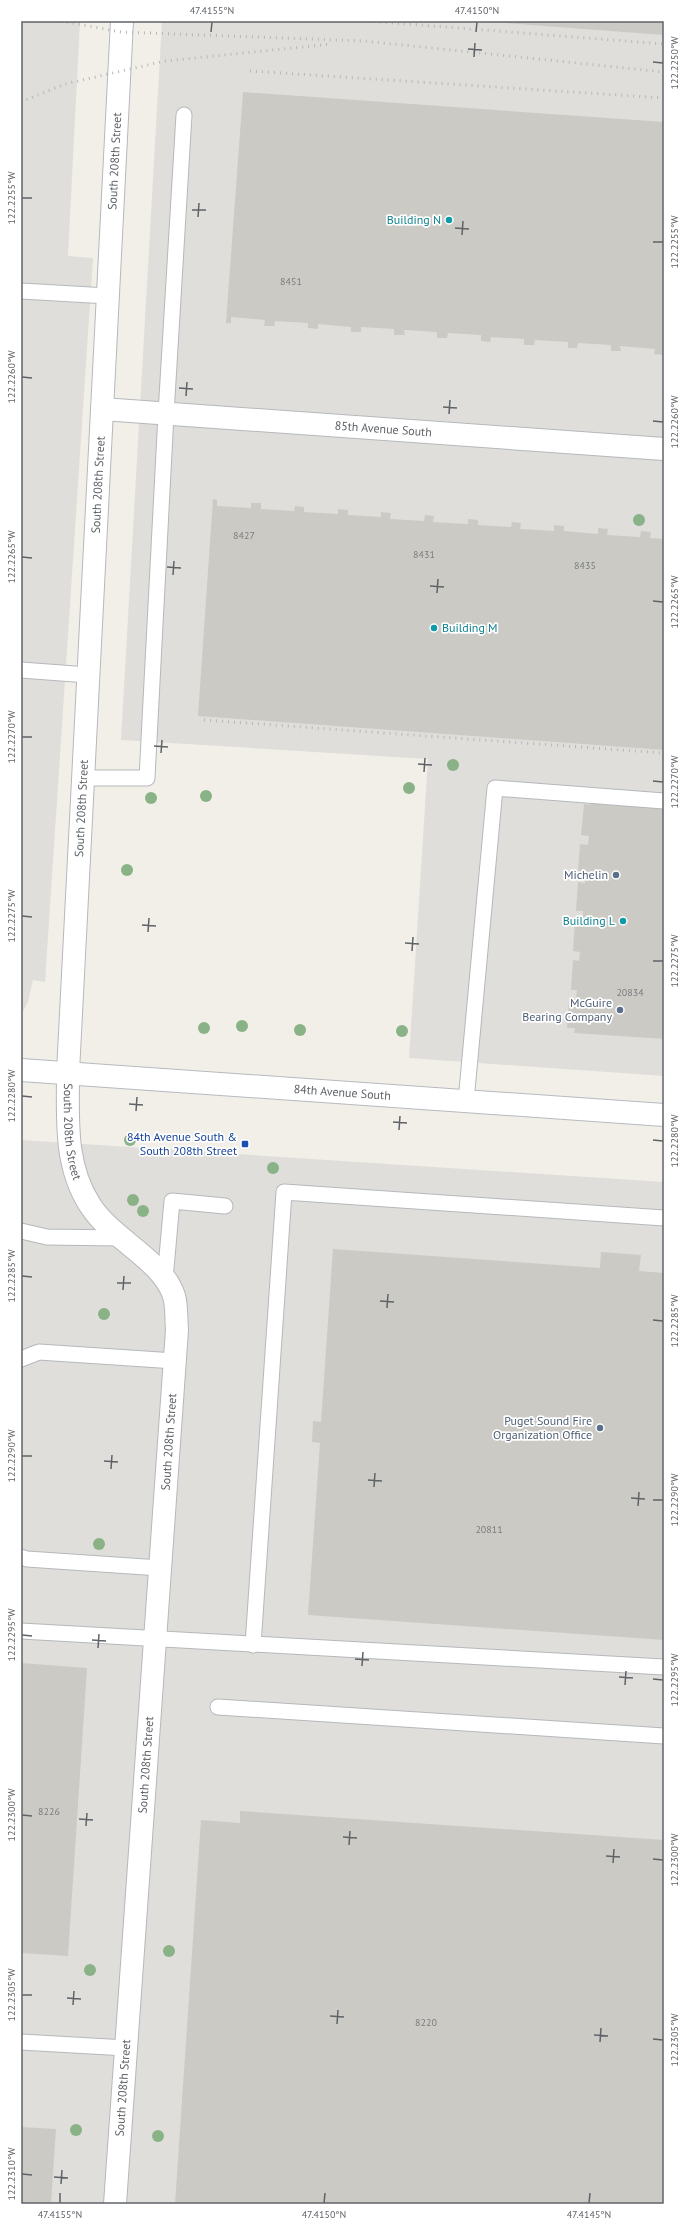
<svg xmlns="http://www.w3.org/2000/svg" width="685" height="2225" font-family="'PT Sans',sans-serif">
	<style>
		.industrial { fill: #e0deda }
		.building { fill: #cccac5 }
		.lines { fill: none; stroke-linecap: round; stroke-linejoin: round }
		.service-casing { stroke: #b5b8bc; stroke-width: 17 }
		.minor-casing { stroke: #b5b8bc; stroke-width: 24 }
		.tertiary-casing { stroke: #b5b8bc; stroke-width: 24 }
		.secondary-casing { stroke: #b6babf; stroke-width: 24 }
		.service { stroke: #fff; stroke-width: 15 }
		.minor { stroke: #fff; stroke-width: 22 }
		.tertiary { stroke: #fff; stroke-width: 22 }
		.secondary { stroke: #fff; stroke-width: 22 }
		.rail { stroke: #b6b7b8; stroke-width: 3; stroke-dasharray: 1 5; stroke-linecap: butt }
		.tree { fill: #89b387 }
		.ticks { fill: none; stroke: #5f6368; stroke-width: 1.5 }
		.culture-dot { fill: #0f9aa8; stroke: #fff; stroke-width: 1.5 }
		.service-dot { fill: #5c6f8a; stroke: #fff; stroke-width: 1.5 }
		.transit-dot { fill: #1a4fb4; stroke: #fff; stroke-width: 1.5 }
		.labels { text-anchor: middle; stroke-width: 3.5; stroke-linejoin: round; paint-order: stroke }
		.number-label { font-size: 10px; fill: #7a7d7f }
		.street-label { font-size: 12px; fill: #5f6368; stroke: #fff }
		.culture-label { font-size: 12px; fill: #0d838f; stroke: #fff; text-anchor: end }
		.service-label { font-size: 12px; fill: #4e5e75; stroke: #fff; text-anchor: end }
		.transit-label { font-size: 12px; fill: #164399; stroke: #fff; text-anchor: end }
		.neatline { fill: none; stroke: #5f6368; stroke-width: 1.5 }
		.ticks-label { font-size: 10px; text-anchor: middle; fill: #5f6368 }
	</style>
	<rect width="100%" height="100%" fill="#f1efe8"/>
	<path class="industrial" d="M21,21H80L68,256L93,258L45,982L33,980L28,1002L21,1015Z
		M162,21H664V1076L409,1058L428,759L121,740Z
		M21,1140L664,1182V2204H21Z"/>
	<path class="building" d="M492,21H664V35L492,22Z
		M243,92L664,122V355L654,354L655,349L620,346L621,351H611V345L578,343L577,348H568V342L535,340L534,345H524V339L491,337L490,342L481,341V335L448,333L447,338H437V332L404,330L405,335H394V329L361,327V332H351V327L318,324V329L308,328V323L275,321L274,326H264L265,320L231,317V323H226Z
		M213,499L217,500V506L251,508V503H261V509L294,511L295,506L304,507V512L338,514V509L348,510V515L381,517V512L391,513L390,519L424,521L425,515L434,516L433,522L468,524V519L478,520V525L511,527L512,522L521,523L520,529L554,531V525L564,526V531L598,534V528L608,529L607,535L640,537L641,531L651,532L650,538L664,539V750L198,716Z
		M591,802L664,807V1039L574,1033L575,1028H567L569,999H576L577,990H571L573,960L579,961L580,952L573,951L575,920L582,921L583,911H576L578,882L585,883L586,872H578L580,844L588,845L589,836L581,835L584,804L590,805Z
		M333,1249L600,1268L601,1252L641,1255L639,1271L664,1273V1640L308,1615L320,1443L312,1442L313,1421L321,1422Z
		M21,1663L87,1668L68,1956L21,1953Z
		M240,1811L664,1840V2204H175L201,1820L240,1823Z
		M21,2127L56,2129L51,2204H21Z"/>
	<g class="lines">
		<g class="service-casing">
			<path id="service" d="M21,291L108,296
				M21,670L88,675
				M83,778H147L166,414L184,115
				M466,1101L495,788L664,801
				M21,1231L47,1237L119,1238
				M165,1279L172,1201L225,1206
				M21,1359L39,1352L175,1361
				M21,1557L27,1559L160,1568
				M21,1631L664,1667
				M253,1645L284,1192L664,1218
				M218,1707L664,1736
				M21,2042L126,2048"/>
		</g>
		<g class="minor-casing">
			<g id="minor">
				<path id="s1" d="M102,409L664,449"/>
				<path id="s2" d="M68,1072C68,1118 64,1165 90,1205C111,1239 162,1259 174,1296C177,1306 176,1319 177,1330L115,2204"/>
			</g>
		</g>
		<g class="tertiary-casing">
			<g id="tertiary">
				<path id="s3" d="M68,1072L122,21"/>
			</g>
		</g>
		<g class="secondary-casing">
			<g id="secondary">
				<path id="s4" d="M21,1070L664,1115"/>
			</g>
		</g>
		<use href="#service" class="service"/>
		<use href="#minor" class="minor"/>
		<use href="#tertiary" class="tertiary"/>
		<use href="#secondary" class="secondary"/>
		<path class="rail" d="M61,21L121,32L364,41L664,72
			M368,21L664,44
			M250,71L664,98
			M21,102L65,84L165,61L332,44
			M204,720L664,753"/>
	</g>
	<g class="tree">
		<circle cx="639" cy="520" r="6"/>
		<circle cx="453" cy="765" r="6"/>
		<circle cx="409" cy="788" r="6"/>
		<circle cx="206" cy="796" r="6"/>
		<circle cx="151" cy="798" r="6"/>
		<circle cx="127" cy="870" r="6"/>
		<circle cx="242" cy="1026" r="6"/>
		<circle cx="204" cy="1028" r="6"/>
		<circle cx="300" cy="1030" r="6"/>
		<circle cx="402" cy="1031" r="6"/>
		<circle cx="130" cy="1140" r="6"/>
		<circle cx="273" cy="1168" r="6"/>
		<circle cx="133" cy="1200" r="6"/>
		<circle cx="143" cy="1211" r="6"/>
		<circle cx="104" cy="1314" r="6"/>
		<circle cx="99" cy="1544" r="6"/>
		<circle cx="169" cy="1951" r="6"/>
		<circle cx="90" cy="1970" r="6"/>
		<circle cx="76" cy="2130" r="6"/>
		<circle cx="158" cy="2136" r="6"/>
	</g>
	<path class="ticks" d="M211,32L212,22M476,32L477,22M468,49L482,50M474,57L475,43M653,62L663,63M22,198H32M192,210H206M198,217L199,203M455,228L469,229M462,235L463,221M653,242H663M22,377L32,378M179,388L193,389M186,396L187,382M443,407L457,408M449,414L450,400M653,421L663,422M22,557L32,558M167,567L181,568M173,575L174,561M430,586L444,587M437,593L438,579M653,601L663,602M22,737H32M154,746L168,747M161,753L162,740M418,764L432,765M424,772L425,758M653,781L663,782M22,916L32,917M142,925L156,926M148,932L149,918M405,943L419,944M412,951L413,937M653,961H663M22,1096L32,1097M129,1104L143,1105M136,1111L137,1097M393,1122L407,1123M399,1130L400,1116M653,1140L663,1141M22,1276L32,1277M117,1283H131M123,1290L124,1276M380,1301L394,1302M387,1308L388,1294M653,1320L663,1321M22,1456H32M104,1461L118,1462M111,1469L112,1455M368,1480L382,1481M374,1487L375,1473M631,1498L645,1499M653,1500H663M638,1506L639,1492M22,1635L32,1636M92,1640L106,1641M98,1648L99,1634M355,1659L369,1660M362,1666L363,1652M619,1677L633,1678M653,1679L663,1680M625,1685L626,1671M22,1815L32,1816M79,1819L93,1820M86,1826L87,1813M343,1837L357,1838M349,1845L350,1831M606,1856L620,1857M653,1859L663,1860M613,1863L614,1849M22,1995H32M67,1998L81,1999M73,2005L74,1991M330,2016L344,2017M337,2024L338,2010M594,2035L608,2036M653,2039L663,2040M600,2042L601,2028M22,2174L32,2175M54,2177L68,2178M61,2184L62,2170M60,2203V2193M324,2203L325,2193M589,2203L590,2193"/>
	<g class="culture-dot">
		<circle cx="449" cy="220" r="4"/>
		<circle cx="434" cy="628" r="4"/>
		<circle cx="623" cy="921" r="4"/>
	</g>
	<g class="service-dot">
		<circle cx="616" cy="875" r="4"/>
		<circle cx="620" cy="1010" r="4"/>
		<circle cx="600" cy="1428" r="4"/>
	</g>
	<rect class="transit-dot" x="241" y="1140" width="8" height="8" rx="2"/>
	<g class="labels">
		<g class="number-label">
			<text x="291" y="285">8451</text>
			<text x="244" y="539">8427</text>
			<text x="424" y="558">8431</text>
			<text x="585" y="569">8435</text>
			<text x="630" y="996">20834</text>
			<text x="489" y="1533">20811</text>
			<text x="49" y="1815">8226</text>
			<text x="426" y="2026">8220</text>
		</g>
		<g class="street-label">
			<text dy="4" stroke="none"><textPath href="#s3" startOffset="912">South 208th Street</textPath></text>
			<text dy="4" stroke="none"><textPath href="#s1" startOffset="282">85th Avenue South</textPath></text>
			<text dy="4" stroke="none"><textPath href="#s3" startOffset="588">South 208th Street</textPath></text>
			<text dy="4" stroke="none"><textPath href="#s3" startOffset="264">South 208th Street</textPath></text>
			<text dy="4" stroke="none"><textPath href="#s4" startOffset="322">84th Avenue South</textPath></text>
			<text dy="4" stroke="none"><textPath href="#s2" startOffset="60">South 208th Street</textPath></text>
			<text transform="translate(169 1442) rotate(-86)" y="4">South 208th Street</text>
			<text transform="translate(146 1765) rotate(-86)" y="4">South 208th Street</text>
			<text transform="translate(123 2088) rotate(-86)" y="4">South 208th Street</text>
		</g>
		<g class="culture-label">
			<text x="441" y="224">Building N</text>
			<text x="442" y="632" text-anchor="start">Building M</text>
			<text x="615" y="925">Building L</text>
		</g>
		<g class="service-label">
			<text x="608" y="879">Michelin</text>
			<text x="612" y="1007">McGuire<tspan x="612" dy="14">Bearing Company</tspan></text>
			<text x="592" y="1425">Puget Sound Fire<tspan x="592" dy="14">Organization Office</tspan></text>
		</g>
		<g class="transit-label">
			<text x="237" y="1141">84th Avenue South &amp;<tspan x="237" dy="14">South 208th Street</tspan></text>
		</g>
	</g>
	<rect width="685" height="2225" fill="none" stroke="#ffffff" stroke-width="44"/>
	<rect x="22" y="22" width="641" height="2181" class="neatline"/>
	<g class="ticks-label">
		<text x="212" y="14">47.4155°N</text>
		<text x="477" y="14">47.4150°N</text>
		<text transform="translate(674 63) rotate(-90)" y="4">122.2250°W</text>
		<text transform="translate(11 198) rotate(-90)" y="4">122.2255°W</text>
		<text transform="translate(674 242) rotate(-90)" y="4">122.2255°W</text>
		<text transform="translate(11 377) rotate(-90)" y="4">122.2260°W</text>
		<text transform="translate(674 422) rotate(-90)" y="4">122.2260°W</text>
		<text transform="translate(11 557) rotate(-90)" y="4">122.2265°W</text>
		<text transform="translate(674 602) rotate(-90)" y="4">122.2265°W</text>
		<text transform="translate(11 737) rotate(-90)" y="4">122.2270°W</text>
		<text transform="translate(674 782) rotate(-90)" y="4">122.2270°W</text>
		<text transform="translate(11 916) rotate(-90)" y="4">122.2275°W</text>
		<text transform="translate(674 961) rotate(-90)" y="4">122.2275°W</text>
		<text transform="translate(11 1096) rotate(-90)" y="4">122.2280°W</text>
		<text transform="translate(674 1141) rotate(-90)" y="4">122.2280°W</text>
		<text transform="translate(11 1276) rotate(-90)" y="4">122.2285°W</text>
		<text transform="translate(674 1321) rotate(-90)" y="4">122.2285°W</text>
		<text transform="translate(11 1456) rotate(-90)" y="4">122.2290°W</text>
		<text transform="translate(674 1500) rotate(-90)" y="4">122.2290°W</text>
		<text transform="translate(11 1635) rotate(-90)" y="4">122.2295°W</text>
		<text transform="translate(674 1680) rotate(-90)" y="4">122.2295°W</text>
		<text transform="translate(11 1815) rotate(-90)" y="4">122.2300°W</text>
		<text transform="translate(674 1860) rotate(-90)" y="4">122.2300°W</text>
		<text transform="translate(11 1995) rotate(-90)" y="4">122.2305°W</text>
		<text transform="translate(674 2040) rotate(-90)" y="4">122.2305°W</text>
		<text transform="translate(11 2174) rotate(-90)" y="4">122.2310°W</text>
		<text x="60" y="2218">47.4155°N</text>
		<text x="324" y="2218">47.4150°N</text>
		<text x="589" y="2218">47.4145°N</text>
	</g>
</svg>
